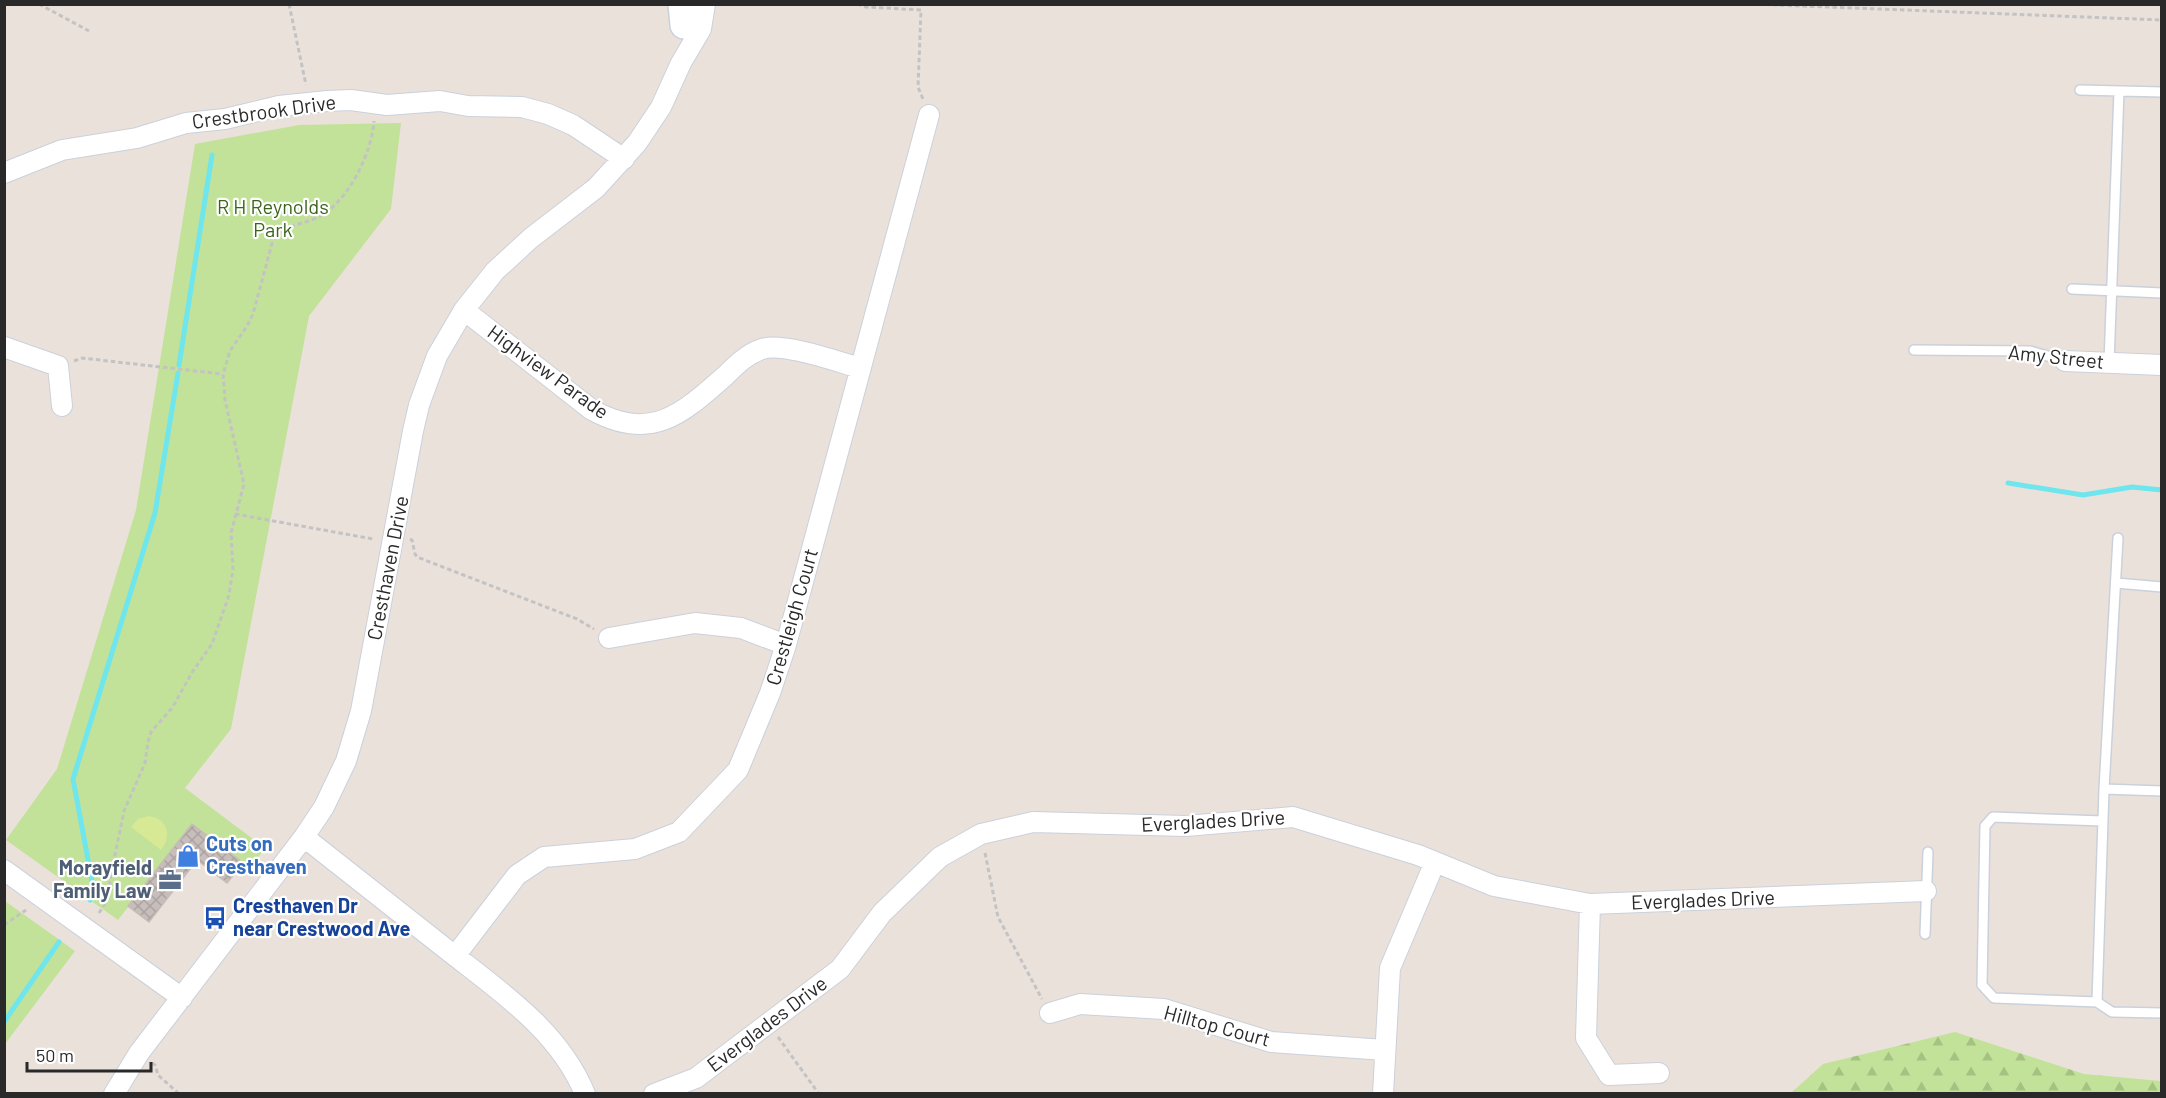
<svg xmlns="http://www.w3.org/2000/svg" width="2166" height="1098" font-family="Barlow,sans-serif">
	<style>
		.forest { fill: url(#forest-firs) }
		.park { fill: #c1e298 }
		.pitch { fill: #d7e994 }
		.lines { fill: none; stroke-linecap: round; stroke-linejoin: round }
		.stream { stroke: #6fe6ed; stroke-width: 5 }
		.building { fill: url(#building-cross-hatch); stroke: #c7bdb5; stroke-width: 1.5 }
		.lane-casing { stroke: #cad1db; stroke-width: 12 }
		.street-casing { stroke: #cad1db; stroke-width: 22 }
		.secondary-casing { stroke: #cad1db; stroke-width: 30 }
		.path { stroke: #c3c3c3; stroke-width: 3; stroke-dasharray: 4.5 3; stroke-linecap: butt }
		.lane { stroke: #fff; stroke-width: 9 }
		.street { stroke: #fff; stroke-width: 20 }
		.secondary { stroke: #fff; stroke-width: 27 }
		.labels { text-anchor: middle; stroke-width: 4.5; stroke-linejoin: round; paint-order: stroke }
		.street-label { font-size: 20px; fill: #292929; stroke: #fff }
		.park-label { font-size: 20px; fill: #3a651b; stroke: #fff }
		.shop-label { font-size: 20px; font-weight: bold; fill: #366cbe; stroke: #fff; text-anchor: start }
		.service-label { font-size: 20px; font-weight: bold; fill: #4e5e75; stroke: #fff; text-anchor: end }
		.transit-label { font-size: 20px; font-weight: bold; fill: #164399; stroke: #fff; text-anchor: start }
	</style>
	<defs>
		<pattern id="forest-firs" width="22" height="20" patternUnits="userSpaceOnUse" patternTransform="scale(1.5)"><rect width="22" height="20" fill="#c1e298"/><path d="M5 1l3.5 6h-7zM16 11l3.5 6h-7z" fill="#a6c283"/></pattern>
		<pattern id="building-cross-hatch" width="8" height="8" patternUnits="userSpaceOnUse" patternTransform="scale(1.5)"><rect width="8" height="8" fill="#c7bebb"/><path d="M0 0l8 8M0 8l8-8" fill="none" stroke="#aba3a1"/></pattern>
	</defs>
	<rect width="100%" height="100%" fill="#ebe1db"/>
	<path class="forest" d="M1955,1032L2084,1074L2161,1081V1093H1791L1823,1064Z"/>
	<path class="park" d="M401,123L391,209L309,316L231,729L185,788L265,848L250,868L192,824L118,920L6,840L57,769L136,510L195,144L299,125Z
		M5,901L75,951L5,1044Z"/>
	<path class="pitch" d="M149,816C168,819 172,836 161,850L131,827L138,819Z"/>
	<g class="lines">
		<path class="stream" d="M179,365L212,155
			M2008,483L2083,495L2132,487L2162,490
			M90,900L94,894L92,881L73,779L155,513L178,373
			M4,1022L59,942"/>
	</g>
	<path class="building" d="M192,824L243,863L227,883L197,860L149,922L128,906Z"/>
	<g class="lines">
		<g class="lane-casing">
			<path id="lane" d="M2080,90L2162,92
				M2072,289L2162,293
				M1914,350L2030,351L2065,361
				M2109,363L2119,91
				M2116,583L2162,587
				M2104,789L2162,791
				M2103,821L1993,817L1985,826L1982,985L1994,998L2097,1002L2112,1012L2162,1013
				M1925,934L1928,852
				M2097,1002L2104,789L2118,538"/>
		</g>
		<g class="street-casing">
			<path id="street" d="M4,173L62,150L137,138L186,123L225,119L279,106L327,101L351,100L387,105L440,101L468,106L522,107L548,114L573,125L624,159
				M464,310L592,410C651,442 681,415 725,376C736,365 747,354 762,349C783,342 838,362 860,368
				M4,347L58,366L62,406
				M2065,361L2162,365
				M609,638L695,623L741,628L786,645
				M304,837C350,873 395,909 441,945C495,988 558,1028 585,1094
				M4,870L182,998
				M1590,904L1586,1038L1609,1075L1659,1073
				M455,956L517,875L544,857L635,849L679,832L738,770L770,693L786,645L929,115
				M1050,1013L1080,1004L1164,1009L1271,1042L1385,1050
				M114,1094L139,1053L304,837L324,807L346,761L361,711L413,431L419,405L437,356L464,310L495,271L531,238L596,188L637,143L661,107L681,63L701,29L705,4
				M654,1094L696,1078L840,969L882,913L940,857L981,834L1033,822L1186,826L1293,817L1418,855L1494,886L1590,904L1926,891
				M1383,1094L1390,968L1435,862"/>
		</g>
		<g class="secondary-casing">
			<path id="secondary" d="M682,4L684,25"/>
		</g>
		<path class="path" d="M39,4L89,31
			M289,4L306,85
			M857,4L866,7L921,10L918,87L923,99
			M1750,4L2162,20
			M74,361L82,358L222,374
			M235,514L373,539
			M410,539L412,540L415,554L417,557L577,619L594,629
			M985,853L998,917L1042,999
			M99,913L109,897L110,879L124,811L145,763L148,742L151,732L172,708L193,671L212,644L229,595L233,569L231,533L244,484L225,400L223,374L230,351L247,326L253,314L274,236C289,224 300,225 316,218C347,205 372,153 374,121
			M4,925L26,910
			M778,1037L819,1094
			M152,1063L155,1065L158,1075L179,1094"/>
		<use href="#lane" class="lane"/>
		<use href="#street" class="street"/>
		<use href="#secondary" class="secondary"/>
	</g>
	<defs>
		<g id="shop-bare" transform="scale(1.8)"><path d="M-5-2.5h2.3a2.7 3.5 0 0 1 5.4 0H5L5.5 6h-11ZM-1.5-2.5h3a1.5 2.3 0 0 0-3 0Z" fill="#3f7fe0" stroke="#fff" stroke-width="2.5" paint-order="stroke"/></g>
		<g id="office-bare" transform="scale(1.8)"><path d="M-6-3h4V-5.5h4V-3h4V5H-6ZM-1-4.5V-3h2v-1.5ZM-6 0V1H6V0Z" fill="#5c6f8a" stroke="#fff" stroke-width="2.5" paint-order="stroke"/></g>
		<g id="bus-bare" transform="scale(1.8)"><path d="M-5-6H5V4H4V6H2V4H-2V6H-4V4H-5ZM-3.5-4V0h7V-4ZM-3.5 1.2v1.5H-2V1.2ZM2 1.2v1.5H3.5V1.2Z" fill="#1a4fb4" stroke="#fff" stroke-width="2.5" paint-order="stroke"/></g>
	</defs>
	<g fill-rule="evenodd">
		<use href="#shop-bare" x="188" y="856"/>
		<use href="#office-bare" x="170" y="880"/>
		<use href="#bus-bare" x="215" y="918"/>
	</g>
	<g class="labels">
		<g class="street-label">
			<text transform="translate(264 112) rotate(-8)" y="7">Crestbrook Drive</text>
			<text transform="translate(2056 357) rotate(6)" y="7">Amy Street</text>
			<text transform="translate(548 372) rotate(36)" y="7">Highview Parade</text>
			<text transform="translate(388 568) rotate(-79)" y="7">Cresthaven Drive</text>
			<text transform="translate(792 617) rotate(-74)" y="7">Crestleigh Court</text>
			<text transform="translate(1213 821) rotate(-3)" y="7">Everglades Drive</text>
			<text transform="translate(1703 900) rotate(-2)" y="7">Everglades Drive</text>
			<text transform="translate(767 1024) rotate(-37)" y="7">Everglades Drive</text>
			<text transform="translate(1217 1026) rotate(15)" y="7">Hilltop Court</text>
		</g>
		<g class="park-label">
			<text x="273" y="214">R H Reynolds<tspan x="273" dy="23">Park</tspan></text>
		</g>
		<g class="shop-label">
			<text x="206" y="851">Cuts on<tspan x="206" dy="23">Cresthaven</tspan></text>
		</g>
		<g class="service-label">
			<text x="152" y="875">Morayfield<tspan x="152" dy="23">Family Law</tspan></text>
		</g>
		<g class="transit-label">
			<text x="233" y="913">Cresthaven Dr<tspan x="233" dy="23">near Crestwood Ave</tspan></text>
		</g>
	</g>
	<rect width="2166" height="1098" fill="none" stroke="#292929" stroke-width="12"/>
	<path d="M27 1062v9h124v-9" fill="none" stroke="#292929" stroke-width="3"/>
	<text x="36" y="1062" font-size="18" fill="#292929" stroke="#ffffff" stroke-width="4.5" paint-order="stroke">50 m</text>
</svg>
